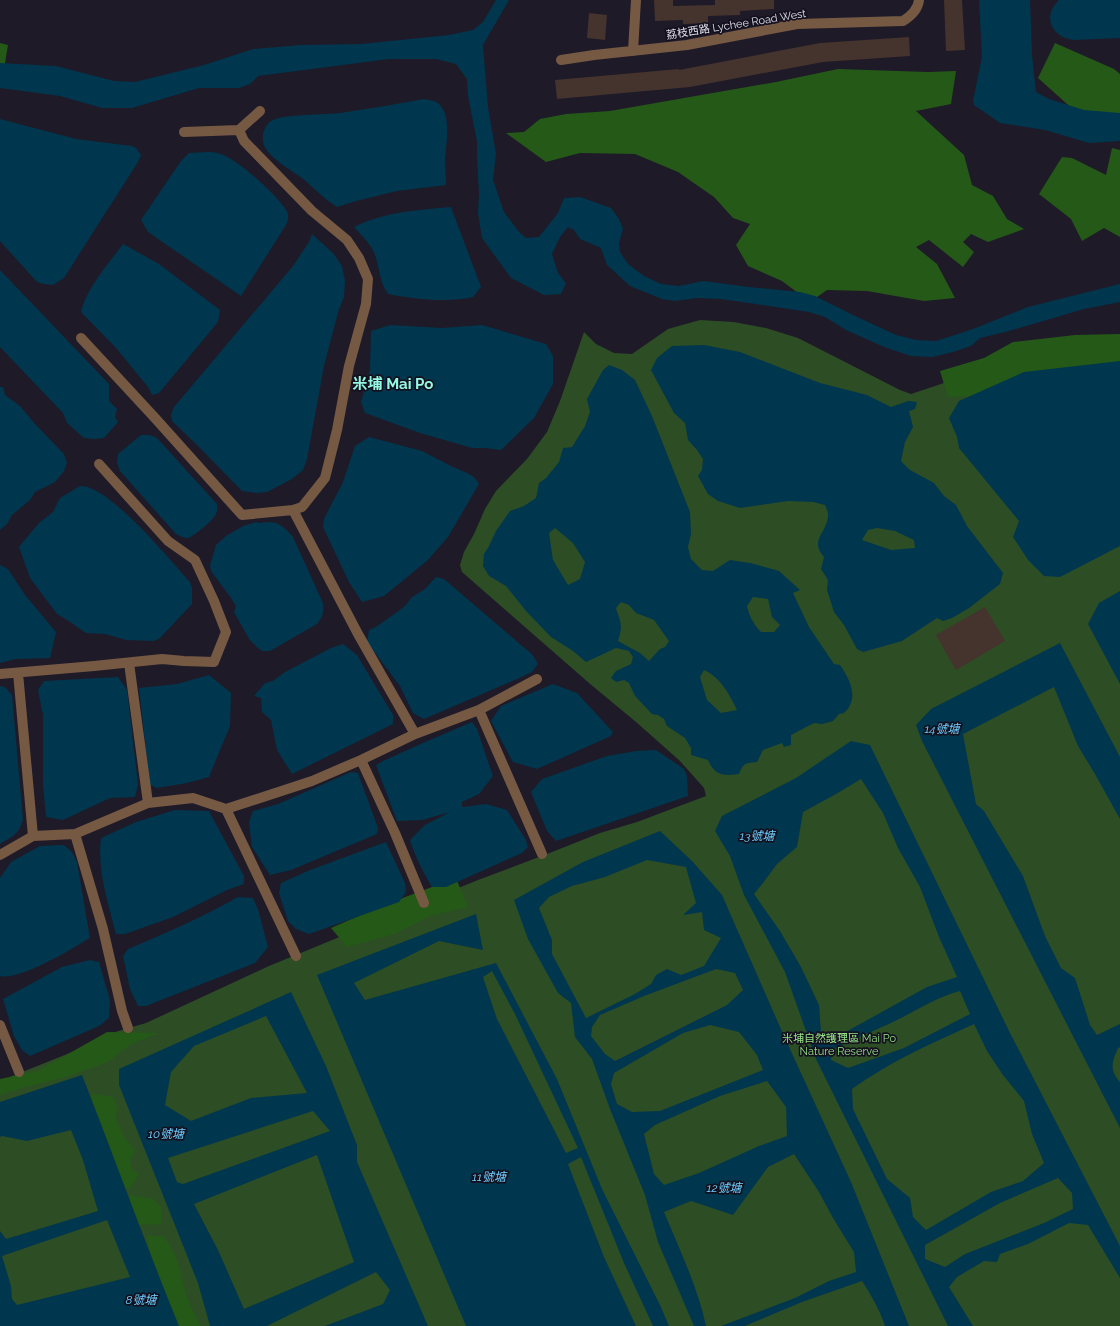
<svg xmlns="http://www.w3.org/2000/svg" width="1120" height="1326" font-family="Raleway,'Noto Sans TC',sans-serif">
	<style>
		.green { fill: #2d4d25 }
		.forest { fill: #255918 }
		.water { fill: #00374e; fill-rule: evenodd }
		.building { fill: #45332d }
		.lines { fill: none; stroke-linecap: round; stroke-linejoin: round }
		.minor { stroke: #755943; stroke-width: 10 }
		.labels { text-anchor: middle; stroke-width: 3.5; stroke-linejoin: round; paint-order: stroke }
		.street-label { font-size: 11px; fill: #e1dfe9; stroke: #14111f }
		.park-label { font-size: 11px; fill: #97e187; stroke: #14111f }
		.water-label { font-size: 12px; font-style: italic; fill: #6fcfff; stroke: #14111f }
		.district-label { font-size: 15px; font-weight: bold; fill: #94f8e2; stroke: #14111f }
	</style>
	<rect width="100%" height="100%" fill="#1e1a28"/>
	<path class="green" d="M700,320L734,322L766,328L798,338L900,390L911,394L941,384L988,365L1120,342V1326H0V1081L77,1050L115,1032L146,1023L269,966L478,880L547,854L600,833L637,822L706,796L704,788L680,761L636,722L589,683L462,572L460,565L464,552L474,534L485,509L496,491L527,459L547,432L560,401L584,332L596,344L614,353L632,354L668,329Z"/>
	<path class="forest" d="M0,43L8,45L4,69H0Z
		M1055,43L1114,69L1120,74V128L1095,129L1038,78Z
		M838,69L928,72L956,71L951,104L916,111L964,155L972,185L993,196L1007,219L1024,229L988,242L971,234L963,242L974,252L963,267L929,240L916,247L937,264L955,298L924,301L867,291L827,290L810,302L782,281L748,266L736,245L750,224L733,218L714,197L678,172L635,154L580,153L546,162L506,133L524,132L540,119L566,114L610,111L776,82Z
		M1112,148L1120,150V237L1104,228L1082,241L1071,219L1039,194L1062,157L1072,158L1106,175Z
		M1120,334V369L994,395L948,397L940,371L984,358L1013,342L1075,335Z
		M456,878L468,907L430,916L395,934L347,947L331,928L384,905Z
		M107,1032L159,1033L131,1044L108,1062L63,1078L29,1086L0,1095V1079L38,1071Z
		M94,1094L114,1097L118,1111L115,1117L125,1138L135,1151L130,1160L132,1170L139,1173L130,1189L118,1187L85,1101Z
		M130,1195L153,1199L162,1208L161,1224L139,1225L126,1213Z
		M147,1236H163C180,1257 180,1273 187,1297C190,1307 196,1317 201,1326H172L155,1286Z"/>
	<path class="water" d="M496,0H509L483,45L488,107L496,154L493,180L504,212L519,232L526,238L539,237L558,213L564,198L580,197L611,208L619,219L623,229L619,243L620,252L628,264L644,276L661,284L679,286L703,281L749,287L800,292L815,296L855,316L896,335L916,340L936,341L973,329L1028,307L1120,284V302L1084,309L1009,331L980,338L971,346L953,352L932,357L911,356L884,347L846,330L825,317L809,312L721,299L697,298L675,301L662,299L630,286L607,265L601,248L580,239L574,230L568,227L560,237L552,254L558,273L566,283L561,294L544,295L511,278L482,238L478,213L479,193L477,157V141L468,96L467,79L456,64L436,59H389L258,76L250,84L239,88H199L132,108H102L60,96L0,88V63L56,66L114,81L135,82L204,65L253,49L301,45L361,44L449,35L473,30L483,22Z
		M979,0H1030L1032,55L1036,92L1049,99L1084,110L1120,113V141L1089,143L1045,130L1000,123L974,105L973,101L982,57Z
		M1059,0H1120V38L1073,40C1051,37 1042,16 1059,0Z
		M424,99C429,100 435,100 439,104C452,116 446,144 445,159C445,168 446,177 446,185L397,191L356,201L337,207C324,199 314,188 302,178C291,170 271,159 265,147C260,138 264,124 273,120C287,114 322,115 340,113C368,109 396,104 424,99Z
		M0,119L76,139L132,146L136,148L141,155L138,162L64,278L53,285L44,284L37,282L0,241Z
		M189,153C198,153 209,151 217,153C235,156 277,195 286,210C290,215 288,220 286,225L241,296L148,232L141,220L181,161Z
		M451,207L481,287L473,297C448,303 413,299 388,294C379,281 380,269 375,255C371,244 362,236 354,227C384,212 418,210 451,207Z
		M312,234L333,253L342,266L345,281L344,297L339,309L324,366L307,459L303,470L292,479L267,492L256,493L242,491L197,445L172,421L171,415L174,407L293,266L309,242Z
		M123,244L159,264L220,310L218,322L159,393L152,395L148,387L116,348L81,312C86,289 109,263 123,244Z
		M0,270L109,384V401L117,409L115,417L118,422L104,438L94,439L84,438L67,423L63,413L0,347Z
		M390,325L442,328L482,325L546,344L553,356V384L534,418L501,450L485,448H472L420,433L365,413L361,402L370,369L371,331Z
		M704,345L740,352L820,383L867,395L891,407L908,401L917,402L915,409L909,411L913,427L905,442L901,461L910,470L934,483L944,496L956,505L967,526L1003,573L1000,584L969,608L952,618L943,621L937,618L902,641L863,652L857,649L844,625L834,612L827,590L828,580L821,569L824,557C808,539 829,532 828,514C828,511 826,508 825,505L813,502L788,501L740,508L718,501L708,494L698,476L702,470L703,459L697,450L688,440L685,423L674,413L651,370L657,358L672,346ZM877,528L895,531L914,540L915,548L891,550L862,540L868,530Z
		M1120,361V546L1060,577L1044,576L1028,560L1013,537L1019,521L959,448L957,437L949,418L959,401L1024,372Z
		M609,365L622,370L635,380L652,416L690,512L691,534L688,547L691,559L702,570L713,571L730,560L750,563L779,571L800,590L793,593L809,627L834,664L840,665C847,675 857,692 850,705C849,708 846,711 844,713L839,714L833,721L822,724L814,723L791,735V745L784,747L782,743L763,750L757,762C746,763 743,763 739,774C723,776 715,776 708,760L691,755V748L685,738L667,726L664,719L658,715L652,714L635,696L629,683L624,680L616,682L611,678L616,671L631,664L633,657L629,651L616,648L586,662L573,651L551,637L526,611L506,586L489,576L483,566L484,554L489,546L496,531L510,511L524,506L536,498L539,483L546,478L559,462L563,448L572,447L585,426L590,412L587,399L603,370ZM555,528L573,543L585,562L580,579L568,585L553,560L549,533ZM753,597L768,599L772,617L780,625L774,632H761C754,625 749,616 747,606ZM621,602L629,605L636,613L654,620L669,641L665,647L660,649L649,661L640,653L618,641C623,626 621,623 616,608ZM704,670C720,677 730,695 737,710L721,713L707,700L700,677Z
		M0,387H3L5,395L20,406L36,425L64,454L67,463L64,471L55,482L35,492L30,500L12,515L7,524L0,530Z
		M141,435H150L157,438L217,504C218,508 217,513 215,516C212,521 193,537 188,538C184,538 180,536 176,534L120,471L117,463L118,454Z
		M369,437L422,451L453,467L467,473L474,477L479,484L448,537L428,560L384,596L362,602L349,582L323,527L324,519L343,482L355,446Z
		M80,486C108,484 171,561 190,582L192,588V604L160,638L154,641L126,640L105,634L86,633L67,620L57,614L30,578L19,547L39,523L53,512L60,498Z
		M256,522C261,524 264,522 269,522C280,522 286,529 293,537L323,603C324,612 323,617 317,624L270,651H262L257,647L249,639L234,612L236,606L231,598L211,571L210,565L216,545L226,536L243,526Z
		M0,565L8,569L25,595L56,632L50,658L15,659L0,663Z
		M436,577L444,579L521,645L532,654L538,664L532,672L517,679L424,719L413,713L400,686L367,642L369,630L376,627L404,607L412,597L425,589Z
		M1120,591V684L1088,624L1099,603Z
		M1060,643L1120,757V819L1095,774L1078,746L1054,687L963,734L976,804L984,811L1023,876L1045,936L1061,968L1075,978L1090,1025L1097,1035L1120,1024V1047L1118,1048C1112,1062 1109,1070 1120,1082V1128L922,741L916,725L931,709Z
		M343,644L357,655L393,715V724L292,774L277,750L271,720L262,712L261,698L254,696L265,683L273,681L285,672L331,648Z
		M209,675L231,693L230,726L209,777L187,783L157,788L150,785L139,688L177,684Z
		M118,677L127,690L138,784L135,797L110,798L63,820L46,817L43,785V715L38,690L44,681Z
		M553,684L577,693L613,732L611,736L537,769L513,762L491,721L501,706Z
		M0,686L5,687L12,695L23,819C19,835 13,836 0,844Z
		M472,722L477,729L493,776L479,794L462,802V807L486,804L507,810L526,840L528,847L522,853L446,887H432C423,872 415,856 410,840L425,825L450,812L422,820L397,821L376,765L383,761L425,742Z
		M851,741L870,745L1010,1033L1120,1246V1278L1088,1225L1069,1223L1028,1244L1000,1254L997,1262L984,1261L957,1277L949,1287L973,1326H948L816,1059L785,972L744,895L730,856L715,831L722,816L796,778ZM861,779L883,813L898,848L920,887L939,937L957,977L927,987L833,1039L821,1032L819,1005L801,967L780,931L754,894L763,883L777,864L797,847L803,812L836,794ZM960,991L970,1014L904,1048L848,1068L831,1060L832,1050C852,1039 874,1031 895,1021C916,1011 936,997 960,991ZM974,1024L987,1051L1003,1075L1024,1101L1032,1134L1044,1163L1023,1181L991,1192L926,1230L913,1217L910,1198L887,1179L853,1109L852,1089C889,1062 932,1043 974,1024ZM1058,1178L1072,1193L1073,1209L1044,1223L965,1254L945,1267L925,1259V1245L1000,1203Z
		M656,750L684,769L687,776L688,796L556,841L547,831L531,792L542,779L607,756L636,751Z
		M351,772L358,773L378,828L377,834L291,870L270,875L252,847L249,822L253,811L278,804Z
		M175,810L209,811L244,876V884L227,890L173,917L125,934H116C108,903 97,870 101,838L136,822Z
		M660,831L692,861L722,895L784,1036L851,1182L909,1326H885C880,1310 871,1295 862,1281L802,1302L745,1326H721L795,1298L829,1281L856,1272L854,1252L833,1218L819,1192L794,1154L768,1167L733,1215L691,1201L664,1212C679,1248 698,1288 706,1326H694L658,1242L645,1195L610,1109L592,1059L575,1037L571,1003L558,993L528,939L514,900L583,862ZM647,860L686,867L696,903L683,915L702,912L704,930L721,938L704,966L681,975L667,969L656,975L651,984L635,994L586,1018L552,954V940L539,908L549,897L572,886L605,877ZM716,969L735,973L743,990L727,1005L615,1061L605,1054L591,1036L592,1027L600,1015L644,996ZM710,1025L739,1032L757,1055L763,1070L660,1111L632,1112L617,1104L611,1084L614,1073L683,1033ZM767,1081L786,1107L787,1136L759,1146L699,1173L664,1185L654,1174L644,1134L655,1125L720,1096Z
		M386,842L405,883L406,892L399,902L309,934L296,929L288,921L279,893L281,883L310,870Z
		M64,845L72,852L77,862L90,938C72,949 19,981 0,976V878L11,862L40,846Z
		M238,897L253,898L258,909L268,947L255,963L146,1006H138L130,989L123,956L128,949C166,933 203,917 238,897Z
		M476,914L483,950L439,941L354,983L365,1000L496,963L557,1079L602,1189L660,1305L669,1326H653L624,1263L581,1157L568,1164L604,1257L636,1326H466L317,975ZM492,971L515,1014L578,1148L566,1153L497,1019L483,977Z
		M90,960L99,962L110,1000L109,1018L99,1026L30,1056L22,1050L14,1036L3,999L62,967Z
		M291,992L326,1066L357,1145V1162L428,1326H325L383,1304L390,1290L376,1272L267,1326H210L198,1283L119,1085V1069ZM266,1016L307,1093L251,1098L191,1121L165,1105L171,1072L194,1046ZM313,1111L330,1131L183,1184L177,1182L168,1158ZM317,1155L354,1262L244,1309L218,1250L194,1204Z
		M82,1075C115,1159 145,1243 179,1326H0V1231L6,1239L98,1211L83,1160L71,1130L27,1141L2,1136L0,1137V1102ZM107,1220L130,1277L17,1305L12,1299L11,1286L2,1256Z"/>
	<path class="building" d="M654,0H673V6L715,5V0H774V9L740,11V15L708,16V23L683,24V20L655,21Z
		M944,0H962L965,50L946,51Z
		M589,13L607,15L605,40L587,38Z
		M909,37L910,56L823,62L690,87L557,99L555,80L679,69V70L820,43Z
		M985,607L1005,641L956,670L936,635Z"/>
	<g class="lines">
		<path class="minor" d="M633,51L636,0
			M561,60L594,55L687,45L797,24L903,21C911,16 918,10 919,0
			M184,132L239,130L260,111
			M81,338L155,418L242,515L293,510L302,507L325,478L337,430L349,366L366,304L368,279L359,258L347,240L312,211L244,141L239,130
			M293,510L358,634L415,734
			M129,663L148,803
			M18,673L33,836
			M0,674L94,666L162,659L184,661L214,662L226,632L214,601L195,560L168,541L99,464
			M479,710L542,854
			M361,760L395,833L424,903
			M226,809L296,956
			M75,834L103,929L122,1011L128,1028
			M0,855L33,836L75,834L148,803L193,798L226,809L312,781L361,760L415,734L479,710L537,679
			M0,1025L19,1072"/>
	</g>
	<g class="labels">
		<g class="street-label">
			<text transform="translate(736 24) rotate(-9)" y="4">荔枝西路 Lychee Road West</text>
		</g>
		<g class="park-label">
			<text x="839" y="1042">米埔自然護理區 Mai Po<tspan x="839" dy="13">Nature Reserve</tspan></text>
		</g>
		<g class="water-label">
			<text x="942" y="733">14號塘</text>
			<text x="757" y="840">13號塘</text>
			<text x="166" y="1138">10號塘</text>
			<text x="489" y="1181">11號塘</text>
			<text x="724" y="1192">12號塘</text>
			<text x="141" y="1304">8號塘</text>
		</g>
		<g class="district-label">
			<text x="393" y="389">米埔 Mai Po</text>
		</g>
	</g>
</svg>
